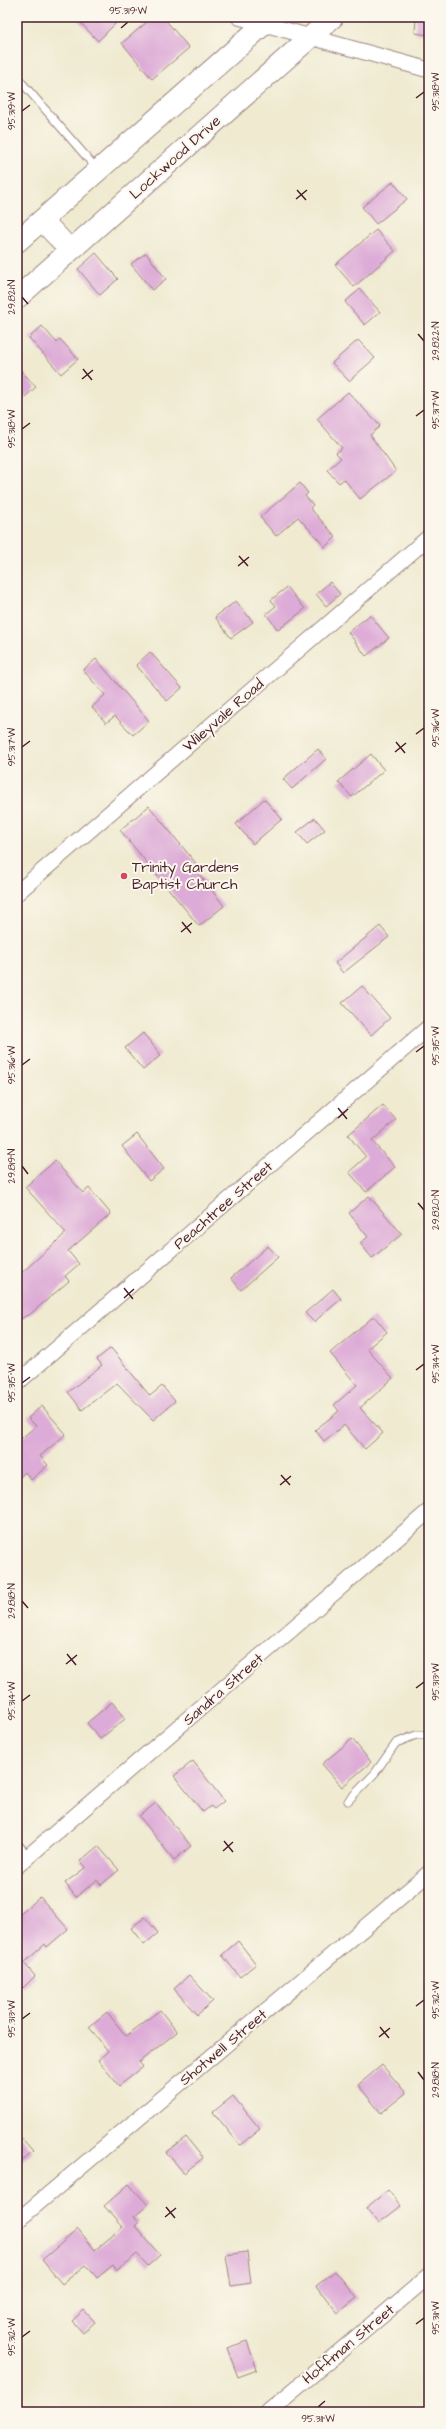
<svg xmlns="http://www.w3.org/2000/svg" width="446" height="2429" font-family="'Architects Daughter',sans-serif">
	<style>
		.building { fill: #ddabd7 }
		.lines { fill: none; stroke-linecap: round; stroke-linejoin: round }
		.lane-casing { stroke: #9c847e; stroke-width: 9 }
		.street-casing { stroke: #9c847e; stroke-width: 17 }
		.secondary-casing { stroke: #9c847e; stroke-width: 23 }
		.lane { stroke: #fff; stroke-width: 7 }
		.street { stroke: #fff; stroke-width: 15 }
		.secondary { stroke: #fff; stroke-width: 21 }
		.ticks { fill: none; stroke: #4a1f2b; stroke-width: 1.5 }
		.poi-dot { fill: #d1495b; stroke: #fbf7ec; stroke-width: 1.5 }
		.labels { text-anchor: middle; stroke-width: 4; stroke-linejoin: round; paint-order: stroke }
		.street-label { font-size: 15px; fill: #4a1f2b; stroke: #fbf7ec }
		.poi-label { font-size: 15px; fill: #4a1f2b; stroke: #fbf7ec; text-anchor: start }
		.neatline { fill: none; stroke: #4a1f2b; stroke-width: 1.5 }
		.ticks-label { font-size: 10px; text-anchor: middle; fill: #4a1f2b }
	</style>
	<rect width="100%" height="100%" fill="#fbf7ec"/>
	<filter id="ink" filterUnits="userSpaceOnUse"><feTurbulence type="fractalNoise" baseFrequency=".025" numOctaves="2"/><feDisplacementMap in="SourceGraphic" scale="8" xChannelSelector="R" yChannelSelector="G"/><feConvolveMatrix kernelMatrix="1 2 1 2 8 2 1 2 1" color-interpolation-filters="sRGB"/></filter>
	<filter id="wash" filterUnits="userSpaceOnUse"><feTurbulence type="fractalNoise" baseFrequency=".012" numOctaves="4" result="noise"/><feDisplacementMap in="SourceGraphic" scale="16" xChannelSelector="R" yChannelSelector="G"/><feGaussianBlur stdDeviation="0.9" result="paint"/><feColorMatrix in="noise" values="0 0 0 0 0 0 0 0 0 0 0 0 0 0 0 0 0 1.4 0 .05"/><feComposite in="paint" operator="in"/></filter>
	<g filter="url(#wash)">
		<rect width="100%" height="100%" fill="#efead0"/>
		<g id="blocks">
			<path class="building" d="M75,17H122L98,41Z
				M153,17H163L189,48L152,79L122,43Z
				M416,17H429V35L415,33Z
				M393,182L407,199L376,224L362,207Z
				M376,230L395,251L354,287L335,265Z
				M96,253L118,279L100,295L78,269Z
				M146,253L166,279L152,290L131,264Z
				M360,289L380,312L365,325L345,302Z
				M42,326L57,343L60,339L78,359L61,374L29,338Z
				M358,340L375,358L349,381L332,363Z
				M17,366L36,387L17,404Z
				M348,392L380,426L370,435L396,471L360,499L344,479L339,483L327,470L341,458L336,453L342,448L317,419Z
				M300,483L308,493L305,496L313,505L310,508L336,537L325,547L298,517L276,536L260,517Z
				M330,582L340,594L326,606L316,594Z
				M287,587L305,609L278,630L266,614L276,606L271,600Z
				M236,601L253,622L231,638L215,617Z
				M370,615L389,638L366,656L348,632Z
				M150,652L182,688L167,701L136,665Z
				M96,659L149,721L133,735L115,716L106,723L92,707L105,695L83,670Z
				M318,749L326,759L292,789L283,779Z
				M371,754L384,770L352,797L338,782Z
				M264,799L282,819L253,844L236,824Z
				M149,806L199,867L196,870L224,906L199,926L120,830Z
				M315,818L325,830L307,844L297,832Z
				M380,926L389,937L343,973L335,963Z
				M362,986L390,1018L371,1035L342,1003Z
				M143,1033L161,1055L143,1070L125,1048Z
				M383,1105L396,1120L372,1141L395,1167L366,1192L349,1172L366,1157L348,1135Z
				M137,1134L164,1169L149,1181L122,1146Z
				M55,1161L83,1193L89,1188L111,1214L68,1251L79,1264L65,1276L69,1281L28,1316L27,1315L17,1322V1277L66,1233L25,1187Z
				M369,1196L402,1234L372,1258L360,1243L368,1237L349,1213Z
				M268,1246L278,1257L241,1290L231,1278Z
				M333,1289L341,1299L314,1322L305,1313Z
				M374,1316L387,1332L367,1349L393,1378L360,1408L383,1433L365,1449L344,1425L324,1441L315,1430L339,1411L334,1405L357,1385L330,1353Z
				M111,1348L150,1396L162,1386L175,1401L153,1420L117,1383L82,1410L68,1392L102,1365L97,1359Z
				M42,1406L66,1434L40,1456L48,1465L31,1480L25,1472L17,1480V1442L36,1426L28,1418Z
				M112,1702L125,1719L100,1739L87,1723Z
				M352,1739L371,1762L342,1787L322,1764Z
				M193,1761L224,1801L214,1809L211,1806L203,1812L174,1776Z
				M156,1803L191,1846L174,1860L139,1816Z
				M98,1846L119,1870L101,1885L97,1880L76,1897L65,1883L86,1867L80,1861Z
				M40,1897L68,1929L47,1947L45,1944L24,1963L35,1976L23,1988L17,1981V1917Z
				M145,1917L158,1933L144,1945L131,1928Z
				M238,1941L256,1964L240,1977L222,1955Z
				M189,1975L213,2001L197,2015L174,1989Z
				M160,2010L177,2032L139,2062L143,2067L119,2086L98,2060L108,2051L89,2027L107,2012L126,2036Z
				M382,2065L406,2093L381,2113L358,2085Z
				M233,2096L260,2129L240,2145L213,2112Z
				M17,2133L33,2151L17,2165Z
				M186,2137L203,2158L184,2173L166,2152Z
				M129,2184L148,2205L134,2217L139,2222L135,2226L160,2255L148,2266L137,2254L117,2270L113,2265L97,2278L86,2265L62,2284L42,2260L78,2229L95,2250L123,2227L104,2206Z
				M388,2190L401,2206L379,2223L366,2208Z
				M247,2252L251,2283L231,2286L226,2255Z
				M335,2271L357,2298L338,2313L316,2286Z
				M84,2310L95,2322L83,2333L72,2321Z
				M247,2341L257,2370L238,2377L227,2348Z"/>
		</g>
	</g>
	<g filter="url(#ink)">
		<use href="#blocks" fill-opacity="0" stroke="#9c847e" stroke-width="1"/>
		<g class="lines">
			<g class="lane-casing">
				<path id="lane" d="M17,77L97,169
					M348,1801L375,1773L396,1743L416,1735H429
					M17,1843L28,1856"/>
			</g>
			<g class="street-casing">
				<path id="street" d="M239,17L429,70
					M17,893L429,537
					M17,1383L429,1027
					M17,1866L429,1511
					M17,2221L429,1873
					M268,2412L429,2276"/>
			</g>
			<g class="secondary-casing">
				<path id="secondary" d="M42,220L70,250
					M17,242L272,17
					M17,298L333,17"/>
			</g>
			<use href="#lane" class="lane"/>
			<use href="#street" class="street"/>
			<use href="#secondary" class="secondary"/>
		</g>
	</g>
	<path class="ticks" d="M121,28L128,22M416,98L424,92M22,111L30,105M297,190L306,200M296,199L307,190M22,297L28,304M418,334L424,341M83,369L92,380M82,379L93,370M416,416L424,410M22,429L30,423M239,556L248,566M238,566L249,557M416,734L424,728M396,742L405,753M22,747L30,741M395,752L406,743M182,922L191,933M181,932L192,923M416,1052L424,1046M22,1065L30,1059M338,1108L347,1119M338,1118L348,1109M22,1166L28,1174M418,1203L424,1210M124,1288L133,1299M124,1298L134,1289M416,1370L424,1364M22,1383L30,1377M281,1475L290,1485M280,1485L291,1476M22,1601L28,1608M67,1654L76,1665M66,1664L77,1655M416,1688L424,1682M22,1701L30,1695M224,1841L233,1852M223,1851L233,1842M416,2006L424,2000M22,2019L30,2013M380,2027L389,2038M379,2037L390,2028M418,2072L424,2080M166,2207L175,2218M165,2217L176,2208M416,2324L424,2318M22,2337L30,2331M318,2407L325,2401"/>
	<circle class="poi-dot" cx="124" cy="876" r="4"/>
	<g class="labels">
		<g class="street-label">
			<text transform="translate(175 157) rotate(-42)" y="5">Lockwood Drive</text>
			<text transform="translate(223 715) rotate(-41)" y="5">Wileyvale Road</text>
			<text transform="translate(223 1205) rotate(-41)" y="5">Peachtree Street</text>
			<text transform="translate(223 1689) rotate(-41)" y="5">Sandra Street</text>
			<text transform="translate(223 2047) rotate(-40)" y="5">Shotwell Street</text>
			<text transform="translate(348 2344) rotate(-40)" y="5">Hoffman Street</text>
		</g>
		<g class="poi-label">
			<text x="132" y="872">Trinity Gardens<tspan x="132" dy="17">Baptist Church</tspan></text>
		</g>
	</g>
	<rect width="446" height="2429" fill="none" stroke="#fbf7ec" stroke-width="44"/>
	<rect x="22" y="22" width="402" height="2385" class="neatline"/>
	<g class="ticks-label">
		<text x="128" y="14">95.319°W</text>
		<text transform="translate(435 92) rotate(-90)" y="4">95.318°W</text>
		<text transform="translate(11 111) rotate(-90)" y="4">95.319°W</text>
		<text transform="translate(11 297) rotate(-90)" y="4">29.821°N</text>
		<text transform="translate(435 341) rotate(-90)" y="4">29.822°N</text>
		<text transform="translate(435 410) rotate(-90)" y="4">95.317°W</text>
		<text transform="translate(11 429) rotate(-90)" y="4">95.318°W</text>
		<text transform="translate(435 728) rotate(-90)" y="4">95.316°W</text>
		<text transform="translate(11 747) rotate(-90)" y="4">95.317°W</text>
		<text transform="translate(435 1046) rotate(-90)" y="4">95.315°W</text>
		<text transform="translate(11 1065) rotate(-90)" y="4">95.316°W</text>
		<text transform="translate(11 1166) rotate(-90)" y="4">29.819°N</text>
		<text transform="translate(435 1210) rotate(-90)" y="4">29.820°N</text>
		<text transform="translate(435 1364) rotate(-90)" y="4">95.314°W</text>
		<text transform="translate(11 1383) rotate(-90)" y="4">95.315°W</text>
		<text transform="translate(11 1601) rotate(-90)" y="4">29.818°N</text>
		<text transform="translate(435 1682) rotate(-90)" y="4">95.313°W</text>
		<text transform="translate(11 1701) rotate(-90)" y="4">95.314°W</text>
		<text transform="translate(435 2000) rotate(-90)" y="4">95.312°W</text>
		<text transform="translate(11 2019) rotate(-90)" y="4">95.313°W</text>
		<text transform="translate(435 2080) rotate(-90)" y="4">29.818°N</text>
		<text transform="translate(435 2318) rotate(-90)" y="4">95.311°W</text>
		<text transform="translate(11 2337) rotate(-90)" y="4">95.312°W</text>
		<text x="318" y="2422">95.311°W</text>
	</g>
</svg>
